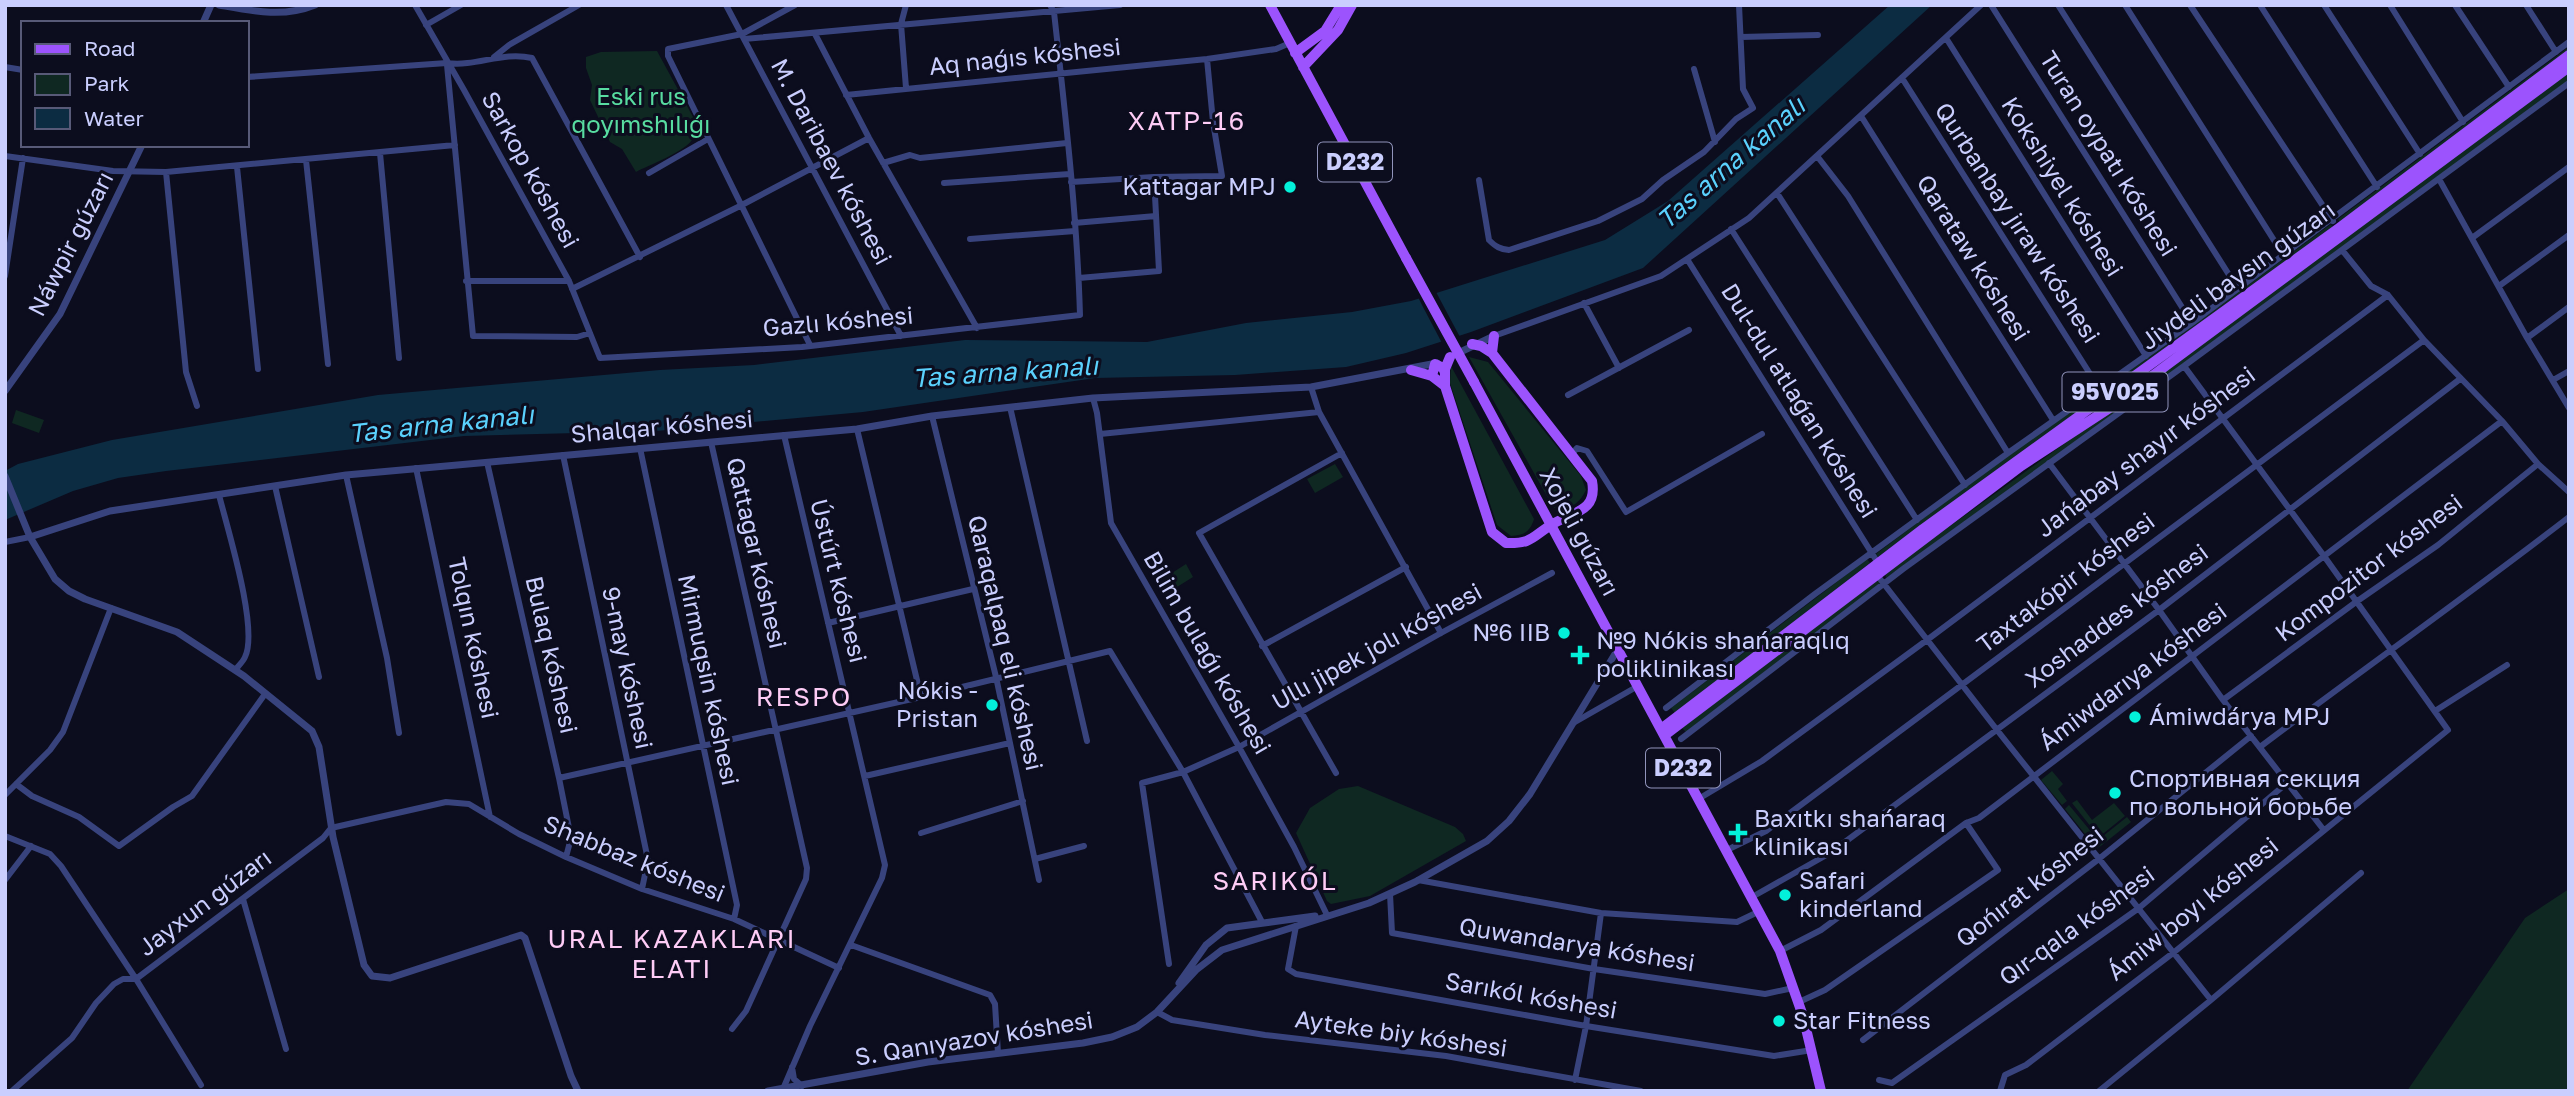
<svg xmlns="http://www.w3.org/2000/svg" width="2574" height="1096" font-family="'Golos Text',sans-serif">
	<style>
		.green { fill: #0f2822 }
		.water { fill: #0c2c42 }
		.pier { fill: #0c0d1e }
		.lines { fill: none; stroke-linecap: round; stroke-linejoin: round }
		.minor { stroke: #38437d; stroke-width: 6 }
		.tertiary { stroke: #38437d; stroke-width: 7 }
		.primary { stroke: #9c53fd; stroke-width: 10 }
		.primary-bridge { stroke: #9c53fd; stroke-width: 10 }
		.poi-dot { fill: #03f1da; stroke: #0c0d1e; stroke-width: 2.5 }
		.labels { text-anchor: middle; stroke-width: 6; stroke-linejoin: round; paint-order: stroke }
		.shield { fill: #0c0d1e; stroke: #9194bb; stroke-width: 2 }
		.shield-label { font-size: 23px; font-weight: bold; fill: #cacefe }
		.street-label { font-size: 24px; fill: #cacefe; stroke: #0c0d1e }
		.park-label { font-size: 24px; fill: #58dca1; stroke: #0c0d1e }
		.poi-label { font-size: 24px; fill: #cacefe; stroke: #0c0d1e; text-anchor: start }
		.neighbourhood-label { font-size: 26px; letter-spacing: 2px; fill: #feccf6; stroke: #0c0d1e }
		.water-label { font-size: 26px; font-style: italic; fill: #5ad1fd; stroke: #0c0d1e }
	</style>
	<rect width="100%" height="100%" fill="#0c0d1e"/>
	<path class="green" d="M2569,47V51L2340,223L2338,219Z
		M657,51L693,117C694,125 696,132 692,140C684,152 649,165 636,172L622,149L610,142L590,100L592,85L586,68V57L601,52Z
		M2569,71V80L2188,361L1886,578L1885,573L2186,356Z
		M2331,224L2333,228C2182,338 2028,445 1878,557L1876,554L2002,459L2174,340Z
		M1469,357L1488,362L1581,476L1586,490C1580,502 1573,508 1559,510L1553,507Z
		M1451,366L1534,519C1530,532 1524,535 1511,536L1497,525L1450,383Z
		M16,410L44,420L39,433L12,423Z
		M1335,464L1343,477L1315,493L1307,479Z
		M1867,559L1870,563L1675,713L1671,708Z
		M1186,564L1193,577L1169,592L1161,580Z
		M1879,581L1880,584L1686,732L1682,728L1873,582Z
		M2052,771L2063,784L2058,789L2067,801L2062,805L2041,780Z
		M1358,786L1455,827L1463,834L1466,841L1370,896L1331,904L1327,901L1296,833L1310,808L1339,789Z
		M2077,800L2092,820L2114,803L2125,816L2099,837L2072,803Z
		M2069,805L2098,840L2127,817L2131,822L2097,849L2065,809Z
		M2569,889V1091H2407L2525,918Z"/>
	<path class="water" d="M1890,5H1932L1643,268L1471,332L1406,353L1346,367L1235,375L1095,378L863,412L656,431L464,436L166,471L118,478L73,491L5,520V471L18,464L112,440L378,395L660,370L754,365L965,340L1147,342L1246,323L1352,312L1411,301L1605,240L1668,201Z"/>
	<path class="pier" d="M1435,290L1461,339L1443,345L1423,307L1417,295Z"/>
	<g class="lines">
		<path class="minor" d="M415,5L464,90L569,281L600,358L802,347L1080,315C1077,214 1065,112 1054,12L1050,5
			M726,5L901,336
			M795,5L742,34L668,49V56L810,345
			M906,5L901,24L906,88
			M1991,5L2192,323
			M2058,5L2238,289
			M2125,5L2284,256
			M2190,5L2333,221
			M2260,5L2377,187
			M2324,5L2420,154
			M2390,5L2463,122
			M2455,5L2509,87
			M2526,5L2556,52
			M426,25L461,5
			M815,34L869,138L977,328
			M1741,37L1818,35
			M1946,38L2146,356
			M744,39L1120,5
			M494,57L509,45L579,5
			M447,65L473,336L577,337L590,333
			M5,67L23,70
			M1694,69L1715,142
			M247,77L447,63C477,67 502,51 532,58L640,257
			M1902,78L2099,388
			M846,95L1207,59L1276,49L1290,43
			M1861,116L2053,420
			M380,153L399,358
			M5,156L113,171L166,172L455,145
			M1817,156L1848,196L2008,453
			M306,160L328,364
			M883,163L910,155L920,158L1067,143
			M237,167L258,369
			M166,172L186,372L197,406
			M649,173L708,139
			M2439,179L2527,338L2569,408
			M1479,180L1489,240C1496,247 1500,249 1509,250L1598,221L1642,199L1663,180L1704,152L1736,119L1753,108L1743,89L1739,5
			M1071,182L1154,177L1222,176L1213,122L1207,59
			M944,183L1070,174
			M1777,193L1965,485
			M1074,223L1156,216
			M1731,229L1917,520
			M2472,238L2569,167
			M970,239L1075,231
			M2342,250L2371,286L2388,295L2424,340L2502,421L2538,464L2569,492
			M1687,259L1878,563
			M5,276L23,158
			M1079,278L1159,271L1154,177
			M466,281H569
			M2499,286L2569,235
			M572,289L740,206L869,138
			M1584,303L1619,368
			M1494,336L1661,276L1749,218L1981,5
			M2527,338L2569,307
			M2553,380L2569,371
			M1311,387L1319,412L1441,633
			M1568,395L1689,330
			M1093,398L1097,413L1111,523L1239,747L1294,847L1327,915
			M1010,407L1087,741
			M932,416L996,677L1039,880
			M857,429L921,697
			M1100,434L1319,412
			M711,442L807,868L806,879L746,1011L732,1029
			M640,448L737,905L734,919
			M563,455L648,860L642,889
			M1571,455L1577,448L1587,451L1626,512L1762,434
			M487,462L559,778L571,838L566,857
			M2049,463L2159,610L2223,700L2323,829
			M416,468L490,817
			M346,475L387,658L399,733
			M275,486L319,677
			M219,495C227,527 259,629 245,657C243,662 238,666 235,670
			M5,542L30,537
			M1877,575L1997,730L2211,1000
			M828,623L973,589
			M1262,646L1406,567
			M2223,700L2356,602L2438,545L2538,464
			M1666,708L1815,594L2008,453L2192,323L2569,42
			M2435,711L2507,665
			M1575,722L1638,686
			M1681,739L1903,569L2184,366L2569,83
			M2260,747C2362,670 2467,596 2569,517
			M1336,773L1199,533L1342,453
			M865,776L1010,743
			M559,778L921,697L1110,651L1183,772L1262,922
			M16,784L32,796L79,817L119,846L173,807L192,796L265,694
			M5,795L50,750L63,732L111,608
			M1700,798L1762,761L1927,640L2388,295
			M921,833L1023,801
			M5,836L50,854L61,866L136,979L201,1085
			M1727,850L1766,831L2424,340
			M1035,859L1084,846
			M5,880L31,846
			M1418,880L1601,913L1737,922L1760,911
			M1390,894L1392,933L1594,969L1765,994L1793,988
			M1752,897L1830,853L2159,610L2460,379
			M243,899L286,1049
			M1296,926L1288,969L1296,974L1586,1026L1774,1056L1812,1050
			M851,945L990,995L995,1004L998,1053
			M1780,951L1821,930L1966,823L1979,818L2502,421
			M1169,964L1142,783L1183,772L1239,747L1441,633L1552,573
			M1799,1002L1825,990L1998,870L1966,823
			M1157,1012L1172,1020L1265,1035L1446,1056L1641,1091
			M1863,1040L2100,858L2251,736
			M792,1067L794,1079L802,1086
			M1575,1080L1586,1026L1601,913
			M1879,1080L1892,1083L2139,908L2288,782
			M783,1089L810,1026L882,878L885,865L784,435
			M12,1091L72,1038L96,1003L114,984L123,979H136L323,838L331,828L446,802L469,804L519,834L566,857L642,889L734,919L839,968
			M2000,1091L2005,1075L2026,1065L2173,953L2448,730L2324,556L2184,366
			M2099,1091L2211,1000L2361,873"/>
		<path class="tertiary" d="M219,5C252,11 283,18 315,5
			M203,23L211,5
			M1454,355L1494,336
			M5,391L60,314L142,145
			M5,476L30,537L55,579L69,591L85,599L177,632L244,676L312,731L319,747L333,837L364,965L372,976L390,978L521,935L525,938L571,1076L578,1091
			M30,537L110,511L346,475L857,429L932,416L1093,398L1311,387L1437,363
			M1179,983L1206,945L1227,928L1315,916
			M768,1091L928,1062L1083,1043L1112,1037L1137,1027L1157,1012L1196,970L1222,950L1369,903L1415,882L1487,841L1509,821L1530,794L1618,649"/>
		<path class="primary" d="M1270,5L1406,258
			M1295,53L1325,31L1341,5
			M1303,67L1338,30L1352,5
			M1492,353L1494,336
			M1450,357L1445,369V386L1492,532L1506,543C1532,544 1532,537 1551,525C1571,512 1598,513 1592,481L1492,353L1481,346L1472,344
			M1411,370L1432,376L1445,386
			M1432,376L1435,364L1443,368L1445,373
			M1474,382L1780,951L1803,1016L1821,1091
			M1661,729L1923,529L2339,228L2569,55
			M1665,735L2021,466L2108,409L2171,362L2569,67"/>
		<path class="primary-bridge" d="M1406,258L1474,382"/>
	</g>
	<g class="poi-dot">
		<circle cx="1290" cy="187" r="7"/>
		<circle cx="1564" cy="633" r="7"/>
		<path d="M1576.5 644.5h7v7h7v7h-7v7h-7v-7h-7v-7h7z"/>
		<circle cx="992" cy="705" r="7"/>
		<circle cx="2135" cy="717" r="7"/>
		<circle cx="2115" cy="793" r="7"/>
		<path d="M1734.5 822.5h7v7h7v7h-7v7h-7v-7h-7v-7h7z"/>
		<circle cx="1785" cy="895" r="7"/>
		<circle cx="1779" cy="1021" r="7"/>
	</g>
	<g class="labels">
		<g class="shield">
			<rect x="1318" y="142.5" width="74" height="39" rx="5"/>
			<rect x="2062.5" y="372.5" width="105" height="39" rx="5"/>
			<rect x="1646" y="748.5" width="74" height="39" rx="5"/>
		</g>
		<g class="shield-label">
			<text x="1355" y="170">D232</text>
			<text x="2115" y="400">95V025</text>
			<text x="1683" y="776">D232</text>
		</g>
		<g class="street-label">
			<text transform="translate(1025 57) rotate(-6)" y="8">Aq naǵıs kóshesi</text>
			<text transform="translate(2108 154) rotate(58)" y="8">Turan oypatı kóshesi</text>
			<text transform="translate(831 162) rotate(62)" y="8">M. Daribaev kóshesi</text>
			<text transform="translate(530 170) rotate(61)" y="8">Sarkop kóshesi</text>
			<text transform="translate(2062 187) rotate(58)" y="8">Kokshiyel kóshesi</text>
			<text transform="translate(2017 223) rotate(57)" y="8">Qurbanbay jıraw kóshesi</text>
			<text transform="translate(71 244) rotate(-63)" y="8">Náwpir gúzarı</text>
			<text transform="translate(1973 258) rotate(58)" y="8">Qarataw kóshesi</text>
			<text transform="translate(2238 276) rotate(-36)" y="8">Jiydeli baysın gúzarı</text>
			<text transform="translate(838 322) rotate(-5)" y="8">Gazlı kóshesi</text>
			<text transform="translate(1799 401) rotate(58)" y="8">Dul-dul atlaǵan kóshesi</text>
			<text transform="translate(662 427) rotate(-5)" y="8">Shalqar kóshesi</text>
			<text transform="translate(2146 452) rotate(-37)" y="8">Jańabay shayır kóshesi</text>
			<text transform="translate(1579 532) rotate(62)" y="8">Xojeli gúzarı</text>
			<text transform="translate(756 553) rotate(77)" y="8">Qattagar kóshesi</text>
			<text transform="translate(2369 568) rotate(-37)" y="8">Kompozitor kóshesi</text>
			<text transform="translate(838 581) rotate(76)" y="8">Ústúrt kóshesi</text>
			<text transform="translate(2066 583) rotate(-37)" y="8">Taxtakópir kóshesi</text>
			<text transform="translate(2117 616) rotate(-37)" y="8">Xoshaddes kóshesi</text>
			<text transform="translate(473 638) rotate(78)" y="8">Tolqın kóshesi</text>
			<text transform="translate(1005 643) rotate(77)" y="8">Qaraqalpaq eli kóshesi</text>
			<text transform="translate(1377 647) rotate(-29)" y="8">Ullı jipek jolı kóshesi</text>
			<text transform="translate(1207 653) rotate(60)" y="8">Bilim bulaǵı kóshesi</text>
			<text transform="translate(551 655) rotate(77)" y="8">Bulaq kóshesi</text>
			<text transform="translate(627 668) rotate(78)" y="8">9-may kóshesi</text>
			<text transform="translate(2133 677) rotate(-37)" y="8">Ámiwdarıya kóshesi</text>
			<text transform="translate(708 680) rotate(78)" y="8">Mirmuqsin kóshesi</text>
			<text transform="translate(634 859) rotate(22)" y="8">Shabbaz kóshesi</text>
			<text transform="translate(2030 887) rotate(-38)" y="8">Qońırat kóshesi</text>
			<text transform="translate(205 903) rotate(-37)" y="8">Jayxun gúzarı</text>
			<text transform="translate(2193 909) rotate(-39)" y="8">Ámiw boyı kóshesi</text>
			<text transform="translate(2077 926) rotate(-36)" y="8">Qır-qala kóshesi</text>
			<text transform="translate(1577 945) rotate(9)" y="8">Quwandarya kóshesi</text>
			<text transform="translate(1531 996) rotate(10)" y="8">Sarıkól kóshesi</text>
			<text transform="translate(1401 1034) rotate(8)" y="8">Ayteke biy kóshesi</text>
			<text transform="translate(974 1039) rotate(-9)" y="8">S. Qanıyazov kóshesi</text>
		</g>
		<g class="park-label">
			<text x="641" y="105">Eski rus<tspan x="641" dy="28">qoyımshılıǵı</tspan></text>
		</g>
		<g class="poi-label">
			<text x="1276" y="195" text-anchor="end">Kattagar MPJ</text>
			<text x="1550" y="641" text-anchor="end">№6 IIB</text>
			<text x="1596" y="649">№9 Nókis shańaraqlıq<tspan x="1596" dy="28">poliklinikası</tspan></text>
			<text x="978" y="699" text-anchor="end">Nókis -<tspan x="978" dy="28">Pristan</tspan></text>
			<text x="2149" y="725">Ámiwdárya MPJ</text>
			<text x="2129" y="787">Спортивная секция<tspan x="2129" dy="28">по вольной борьбе</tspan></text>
			<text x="1754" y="827">Baxıtkı shańaraq<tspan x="1754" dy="28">klinikası</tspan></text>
			<text x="1799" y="889">Safari<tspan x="1799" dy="28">kinderland</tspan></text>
			<text x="1793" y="1029">Star Fitness</text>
		</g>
		<g class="neighbourhood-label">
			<text x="1187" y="130">XATP-16</text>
			<text x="804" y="706">RESPO</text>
			<text x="1275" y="890">SARIKÓL</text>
			<text x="672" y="948">URAL KAZAKLARI<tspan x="672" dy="30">ELATI</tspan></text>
		</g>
		<g class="water-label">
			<text transform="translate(1731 163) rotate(-41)" y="9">Tas arna kanalı</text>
			<text transform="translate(1005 372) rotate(-4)" y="9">Tas arna kanalı</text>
			<text transform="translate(441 424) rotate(-6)" y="9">Tas arna kanalı</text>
		</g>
	</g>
	<rect width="2574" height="1096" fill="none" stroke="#cacefe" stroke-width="14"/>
	<rect x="21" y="21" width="228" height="126" fill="#0c0d1e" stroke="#585a78" stroke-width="2"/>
	<rect x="35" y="44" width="35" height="10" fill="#9c53fd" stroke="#585a78" stroke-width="2"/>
	<text x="84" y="56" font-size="21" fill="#cacefe">Road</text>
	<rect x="35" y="74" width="35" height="21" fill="#0f2822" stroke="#585a78" stroke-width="2"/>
	<text x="84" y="91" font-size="21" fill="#cacefe">Park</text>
	<rect x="35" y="108" width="35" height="21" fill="#0c2c42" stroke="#585a78" stroke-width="2"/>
	<text x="84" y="126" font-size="21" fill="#cacefe">Water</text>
</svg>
